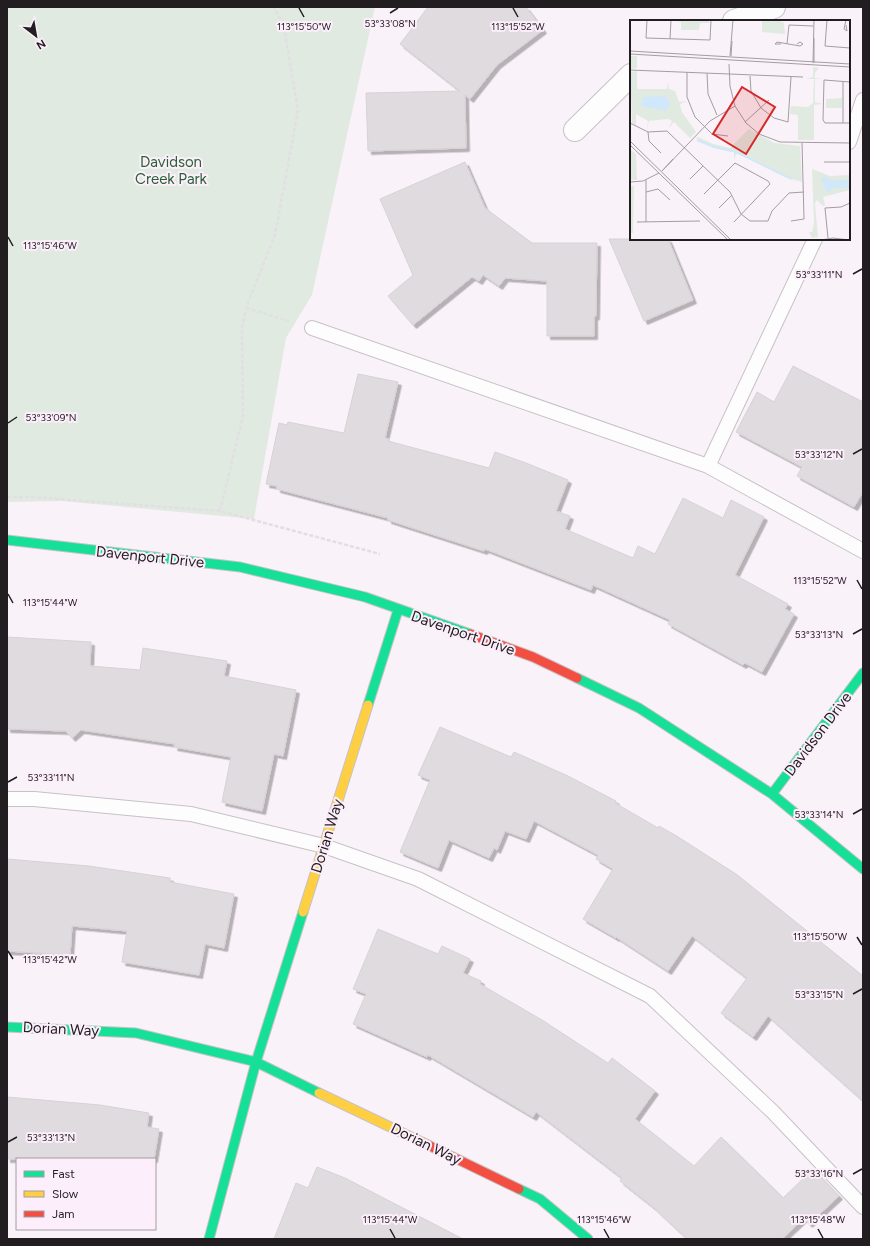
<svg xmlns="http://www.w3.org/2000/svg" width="870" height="1246" font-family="Figtree,sans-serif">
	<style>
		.green { fill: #e0eae1 }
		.building { fill: #e0dbdf; stroke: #d7d2d6; filter: url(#shadow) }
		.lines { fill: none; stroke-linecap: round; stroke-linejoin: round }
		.lane-casing { stroke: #c7c2c6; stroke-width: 16 }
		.street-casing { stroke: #c7c2c6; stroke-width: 24 }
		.fast-casing { stroke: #c7c2c6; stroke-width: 11 }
		.slow-casing { stroke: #c7c2c6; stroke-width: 11 }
		.jam-casing { stroke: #c7c2c6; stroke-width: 11 }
		.path { stroke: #e2dfe2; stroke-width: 2.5; stroke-dasharray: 4 2; stroke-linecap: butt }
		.lane { stroke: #fefdfe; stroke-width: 14 }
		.street { stroke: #fefdfe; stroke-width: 22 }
		.fast { stroke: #16e098; stroke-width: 9 }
		.slow { stroke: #ffcf43; stroke-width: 9 }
		.jam { stroke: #f24e42; stroke-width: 9 }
		.ticks { fill: none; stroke: #211d21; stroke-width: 1.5 }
		.labels { text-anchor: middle; stroke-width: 4; stroke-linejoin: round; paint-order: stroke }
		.park-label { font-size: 15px; fill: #296136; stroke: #fceffb }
		.street-label { font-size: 15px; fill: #211d21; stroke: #fceffb }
		.inset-river { fill: none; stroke: #d0e8f9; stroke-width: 2 }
		.inset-road { fill: none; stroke: #a39da2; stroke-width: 1 }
		.view { fill: #d62828; fill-opacity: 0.15; stroke: #d62828; stroke-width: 2 }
		.inset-edge { fill: none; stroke: #211d21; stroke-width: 2 }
		.ticks-label { font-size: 10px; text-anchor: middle; fill: #211d21; stroke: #fceffb; stroke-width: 4; stroke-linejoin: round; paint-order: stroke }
	</style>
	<defs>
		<filter id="shadow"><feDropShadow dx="3.5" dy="3.5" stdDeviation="0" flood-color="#0004"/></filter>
	</defs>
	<rect width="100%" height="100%" fill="#f9f2f8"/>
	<path class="green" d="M7,7H375L312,295L286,338L254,519L62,501L7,502Z"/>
	<path class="building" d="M428,7H526L543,30L497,65L470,99L465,95L466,148L368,151L366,93L460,91L400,44Z
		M465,162L485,208L532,243H597L596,316L594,317V336H547V281L505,278L499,286L483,275L479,281L472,277L413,325L388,296L413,275L380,199Z
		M609,239H668L693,300L644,321Z
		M793,366L863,402V492L854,507L797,476L802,467L736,432L757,392L774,402Z
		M358,374L398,382L385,438L389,439L388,441L489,468L495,452L526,463L568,480L556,511L570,516L565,529L633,558L638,546L655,554L683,498L723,518L731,500L764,517L735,575L788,604L785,609L794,614L762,672L745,663L743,665L668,624L670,620L593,585L591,590L485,549L484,551L388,520V518L277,489V486L266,484L279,423L287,425L288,422L344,433Z
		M7,637L91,642L90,666L140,670L143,648L227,661L224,676L296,690L283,756L274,754L262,811L222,802L231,757L174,747L175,744L81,730L72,738L66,731L7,729Z
		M440,727L511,757L514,752L568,776L616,801L615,803L658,828L659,826L675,835L736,874L863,976V1101L768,1016L753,1037L721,1013L747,978L692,936L668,971L616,937V938L583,919L613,869L596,859L598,855L534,821L526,839L505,831L497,850L494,848L489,858L449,840L438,868L400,852L430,780L418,775Z
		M7,859L89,866L170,878V882L234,894L224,948L205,944L199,975L122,962L127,931L72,926L70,955L7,951Z
		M378,929L438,954L442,946L470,959L463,973L481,981L480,984L542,1020L608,1063L612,1058L655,1091L635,1119L694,1166L721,1137L783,1198L813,1169L839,1196L809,1224L804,1218L782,1239H687L653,1207L620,1181L622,1178L536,1112L533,1117L428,1055L427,1057L353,1024L366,994L353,989Z
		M7,1097L100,1105L149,1113L147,1127L159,1129L154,1159H7Z
		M317,1167L345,1178L463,1239H274L296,1183L308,1188Z"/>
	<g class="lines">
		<g class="lane-casing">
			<path id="lane" d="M849,142L863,100
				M312,328L708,466L863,551
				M708,466L815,239
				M7,799H34L191,814L324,846L418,879L650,996L773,1112L863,1207"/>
		</g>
		<g class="street-casing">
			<path id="street" d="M734,21L774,7
				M575,130L631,75"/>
		</g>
		<g class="fast-casing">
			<path id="fast" d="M7,540L240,567L365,597L470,634
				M577,678L639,708L772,794L863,869
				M368,705L398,610
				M772,794L863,673
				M7,1027L136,1033L256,1062L319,1093
				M519,1189L540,1199L588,1239
				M209,1239L256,1062L303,912"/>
		</g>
		<g class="slow-casing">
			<path id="slow" d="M303,912L368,705
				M319,1093L428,1145"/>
		</g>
		<g class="jam-casing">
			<path id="jam" d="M470,634L533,657L577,678
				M428,1145L519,1189"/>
		</g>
		<path class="path" d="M246,308L289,321
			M7,497H31L220,511L380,554
			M220,511L243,416L242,328L246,308L275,235L298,110L284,27L274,7"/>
		<use href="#lane" class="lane"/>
		<use href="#street" class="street"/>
		<use href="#fast" class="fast"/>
		<use href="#slow" class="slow"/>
		<use href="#jam" class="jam"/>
	</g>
	<path class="ticks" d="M299,8L304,17M513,8L518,17M390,13L398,8M8,237L13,246M853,274L862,269M8,423L17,417M853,454L862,449M857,580L862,589M8,594L13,603M853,634L862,629M8,782L17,777M853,814L862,809M857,937L862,945M8,951L13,959M853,994L862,989M8,1142L17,1137M853,1174L862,1169M390,1229L395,1238M604,1229L609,1238M818,1229L823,1238"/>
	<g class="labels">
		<g class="park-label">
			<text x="171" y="167">Davidson<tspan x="171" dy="17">Creek Park</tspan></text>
		</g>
		<g class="street-label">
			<text transform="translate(150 557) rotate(6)" y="5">Davenport Drive</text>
			<text transform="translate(463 633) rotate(19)" y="5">Davenport Drive</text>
			<text transform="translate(818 734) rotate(-53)" y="5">Davidson Drive</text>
			<text transform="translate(327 836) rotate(-73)" y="5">Dorian Way</text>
			<text transform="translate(61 1029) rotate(3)" y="5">Dorian Way</text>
			<text transform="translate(426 1144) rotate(26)" y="5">Dorian Way</text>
		</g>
	</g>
	<g transform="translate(630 20)">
		<rect width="220" height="220" fill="#f9f2f8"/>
		<path d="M42,0H79V3H70L69,10H51V2ZM132,0H148L154,3L155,14L132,12ZM0,36H7V48L0,49ZM183,47L189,48L185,53V58L193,59H185V82L193,84L184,85V120H168V95L160,94L161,86L178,87L183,83L184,59H176L183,57ZM7,51V69H37L38,62L39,69L45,71L49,82L57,81L50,84L52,92L66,112L60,118L44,102L38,109L42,101L38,99L19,101L17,110L18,101L6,94V105L2,103L0,52ZM212,78V88H196V79ZM119,109L144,123L170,126L172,162L155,157L109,134H106L104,140V132L81,127L66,118L68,117L83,124L100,128ZM0,129L6,134L7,160H0ZM182,149L200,156L220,155V170L193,177L195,185L193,186L187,180L185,184L188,217L182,218L179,212H182L184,203ZM1,166H4L3,213H0Z" fill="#e0eae1"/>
		<path d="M35,76L41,82L36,91L11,86L13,77ZM194,157L206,161L220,159V167L204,168L197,173L191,158Z" fill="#d0e8f9"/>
		<path class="inset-river" d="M0,73L1,56M67,120L84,127L106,132L162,159"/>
		<path class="inset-road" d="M17,0L16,18L80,20L81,0M81,0H124M197,0L195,26L220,28M216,0L214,9L217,11L216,5M184,18V43M40,19L41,0M151,24H145L147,22L170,26L173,24L170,22L167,24M157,24L159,5L183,6M0,31L220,44M0,34L220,47M100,36L103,0M101,36L102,21M183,43L184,0M99,44L100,66L105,86L116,103L129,114L150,122L220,123M0,50L173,57M57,52V77L65,97L82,114L98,116M77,53L78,74L87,95M120,56L121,71L131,88L144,98L158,102L161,57M220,62L194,60L193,100L195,103H220M115,102L139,80M0,103L18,112L37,111L100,172L111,194L120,201H138L142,191L159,173L174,172M213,103V61M18,112L19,121L31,133M0,121L101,220M0,125L98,220M194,142H220M32,151L80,101L105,86M32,151L43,139M60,159L73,146M16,160V202M0,162L13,161L29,153M16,172L28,169L40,180M74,174L105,143L138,161L140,164L104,202M89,188L102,175M161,201L174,199L172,123M7,202L70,201M198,218L195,188L211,187L220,183M191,220L203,218L219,220"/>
		<path class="view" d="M112,67L145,87L116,134L83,114Z"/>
		<rect width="220" height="220" class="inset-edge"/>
	</g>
	<g class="ticks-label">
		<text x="390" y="27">53°33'08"N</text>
		<text x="304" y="30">113°15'50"W</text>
		<text x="518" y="30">113°15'52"W</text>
		<text x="50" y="249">113°15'46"W</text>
		<text x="819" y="278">53°33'11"N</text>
		<text x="51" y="421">53°33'09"N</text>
		<text x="819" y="458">53°33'12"N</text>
		<text x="820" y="584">113°15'52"W</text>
		<text x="50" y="606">113°15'44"W</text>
		<text x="819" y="638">53°33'13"N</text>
		<text x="51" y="781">53°33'11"N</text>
		<text x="819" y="818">53°33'14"N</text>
		<text x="820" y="940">113°15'50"W</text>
		<text x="50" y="963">113°15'42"W</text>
		<text x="819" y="998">53°33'15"N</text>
		<text x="51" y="1141">53°33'13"N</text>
		<text x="819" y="1177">53°33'16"N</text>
		<text x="390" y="1223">113°15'44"W</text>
		<text x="604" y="1223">113°15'46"W</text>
		<text x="818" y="1223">113°15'48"W</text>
	</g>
	<rect width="870" height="1246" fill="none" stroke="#211d21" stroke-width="16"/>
	<rect x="16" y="1158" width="140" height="72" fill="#fceffb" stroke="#a49ba4"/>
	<rect x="24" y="1171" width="20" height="6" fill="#16e098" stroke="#a49ba4"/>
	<text x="52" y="1178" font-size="12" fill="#211d21">Fast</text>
	<rect x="24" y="1191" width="20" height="6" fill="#ffcf43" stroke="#a49ba4"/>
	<text x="52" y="1198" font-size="12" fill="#211d21">Slow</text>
	<rect x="24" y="1211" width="20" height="6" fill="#f24e42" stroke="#a49ba4"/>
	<text x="52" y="1218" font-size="12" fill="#211d21">Jam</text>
	<g transform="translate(36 36) rotate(149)" stroke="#fceffb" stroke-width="3" paint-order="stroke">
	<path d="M0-3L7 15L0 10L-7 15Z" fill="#211d21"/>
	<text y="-6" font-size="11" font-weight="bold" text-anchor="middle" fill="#211d21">N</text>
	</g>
</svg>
